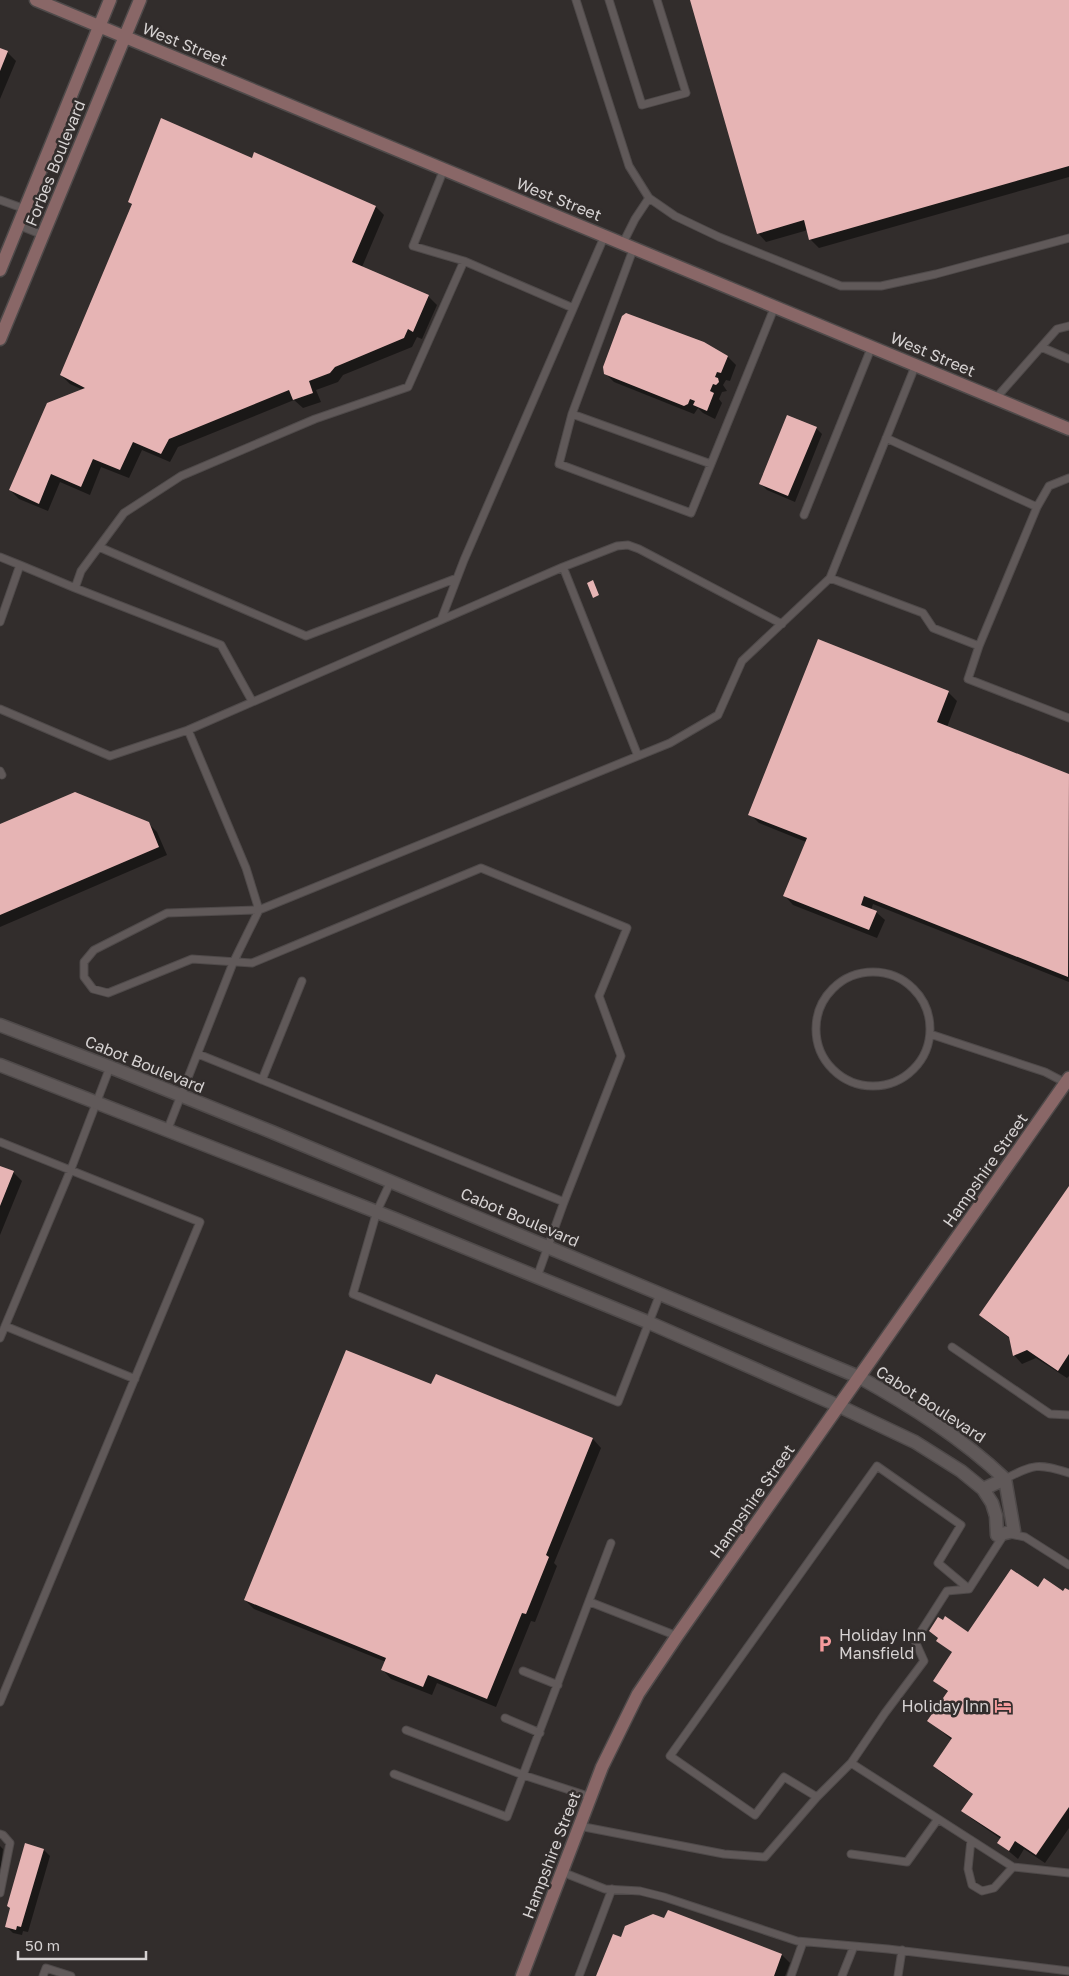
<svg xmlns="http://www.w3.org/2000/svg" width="1069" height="1976" font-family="'Golos Text',sans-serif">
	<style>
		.shadow { fill: #0007 }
		.building { fill: #e6b4b4 }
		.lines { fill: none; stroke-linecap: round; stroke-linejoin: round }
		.lane-casing { stroke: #4f4a4a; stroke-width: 9 }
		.street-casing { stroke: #4f4a4a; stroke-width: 15 }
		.secondary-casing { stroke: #4f4a4a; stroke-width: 15 }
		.lane { stroke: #605959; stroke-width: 7 }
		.street { stroke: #605959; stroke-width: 12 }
		.secondary { stroke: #896767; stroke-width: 12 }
		.labels { text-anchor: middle; stroke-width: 5; stroke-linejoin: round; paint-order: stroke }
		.street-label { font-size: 16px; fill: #d6d2d2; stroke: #322d2c }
		.poi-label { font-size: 16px; fill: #d6d2d2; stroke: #322d2c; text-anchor: start }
	</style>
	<rect width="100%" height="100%" fill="#322d2c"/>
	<path class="shadow" d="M691,0H1069V177L819,248L810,239L808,230L766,242L758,233Z
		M0,49L8,53L16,61L0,99Z
		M255,154L376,207L384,215L362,267L428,296L437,305L422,339L417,337L412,347L343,375L338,382L316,390L321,402L303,408L294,400L178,447L170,462L142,450L129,478L101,467L90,495L60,482L48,511L19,499L10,490L83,390L70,384L61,375L133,206L129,202L252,160Z
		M728,357L736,365L730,381L726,380L723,385L727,391L722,392L719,399L722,403L715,419L703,413L698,408L694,414L614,382L605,373Z
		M816,428L822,434L795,502L767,490L761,484Z
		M948,692L957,701L947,727L1069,776V982L873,904L871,910L876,912L885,920L877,938L793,905L785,896L806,842L759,823L750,814Z
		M148,823L157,832L167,855L0,927V825Z
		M0,1167L13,1172L22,1181L0,1235Z
		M1069,1188V1376L1067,1378L1036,1358L1022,1364L1014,1355L1011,1339L989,1323L980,1315Z
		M436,1376L593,1439L601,1448L554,1563L557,1566L535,1622L531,1621L496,1707L437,1683L432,1695L391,1679L383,1670L386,1662L254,1609L245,1600L432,1386Z
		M1038,1589L1063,1593L1069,1591V1828L1045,1863L1024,1849L1018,1859L999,1843L1001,1839L972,1819L963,1811L974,1795L943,1774L934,1766L952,1740L929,1721L948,1692L934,1681L953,1653L930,1631L968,1633Z
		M0,1846L3,1849L0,1873Z
		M44,1850L50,1856L28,1932L23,1931L22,1935L13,1933L6,1926Z
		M782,1955L790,1963L785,1976H598Z"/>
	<path class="building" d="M690,0H1069V166L809,240L804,220L757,234Z
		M0,48L8,51L0,71Z
		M161,118L252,158L254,152L376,206L352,262L429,295L413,332L408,329L404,338L335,367L330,373L309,381L313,393L293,400L289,390L169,439L161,454L133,442L120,470L93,459L81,487L51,474L39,504L9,490L47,403L85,388L60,375L132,204L128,202Z
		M626,313L704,342L728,356L721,373L717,372L715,377L718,378L719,382L716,385L713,384L710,391L714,393L707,411L693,405L695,401L690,399L688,404L684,406L604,374L603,367L622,316Z
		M787,415L817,427L788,496L759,484Z
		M593,580L599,595L593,598L587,583Z
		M818,639L949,691L937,722L1069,774L1068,977L864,896L861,905L877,911L869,930L783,896L807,838L748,815Z
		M75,792L149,822L159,847L0,915V824Z
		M0,1166L14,1171L0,1206Z
		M1069,1186V1354L1058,1371L1027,1350L1013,1356L1009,1337L979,1315Z
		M346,1350L431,1384L436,1374L593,1438L546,1555L549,1557L526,1614L522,1613L487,1699L428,1675L423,1687L381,1670L386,1658L244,1600Z
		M1011,1569L1038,1587L1044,1578L1063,1591L1065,1588L1069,1590V1807L1036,1855L1015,1841L1009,1851L997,1843L1001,1837L961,1811L973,1794L933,1766L952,1738L927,1721L948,1691L933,1681L952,1652L936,1641L938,1638L929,1631L938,1617L943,1620L945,1616L968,1632Z
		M25,1843L44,1849L21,1927L17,1926L16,1930L5,1927L10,1908L7,1906Z
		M668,1910L782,1954L774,1976H596L613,1934L621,1937L625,1926L653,1914L664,1918Z"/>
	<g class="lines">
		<g class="lane-casing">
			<path id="lane" d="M576,0L629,166L649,198L635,219L623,243
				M609,0L642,105L686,93L657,0
				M444,169L413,246L464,261
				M649,198L675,216L719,237L841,286H881L936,274L1069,238
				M0,200L25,209
				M18,225L43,235
				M634,247L572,414L711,464L775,306
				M1041,347L1069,359
				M916,364L830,578L923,613L933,628L979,646L968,679L1069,718
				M996,398L1057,329L1069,326
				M572,414L559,464L691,513L711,464
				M886,438L1037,507L1049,486L1069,478
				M804,515L872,346
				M99,547L306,636L457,578
				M0,557L20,565L0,622
				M20,565L75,588L221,645L252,701
				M563,567L617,546L628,545L639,549L782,624
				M75,588L81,571L124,513L181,476L315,419L408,387L464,261L573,308
				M441,620L464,560L605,235
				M979,646L1037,507
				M0,709L110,756L188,730L246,868L259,910L167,913L94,950L84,962V977L93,989L108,993L192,959L252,963L481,868L627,928L599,996L621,1056L564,1202L537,1277
				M188,730L563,567L638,756
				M0,771L2,775
				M816 1029a57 57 0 1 1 114 0a57 57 0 1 1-114 0Z
				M930,1034L1045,1072L1066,1083
				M198,1054L564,1202
				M262,1080L302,981
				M167,1131L233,963L259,910L670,743L718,715L742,661L830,578
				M0,1142L200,1222L0,1702
				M391,1181L377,1211L353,1294L618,1402L660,1294
				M5,1326L135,1379
				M0,1338L71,1169L110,1067
				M952,1347L1050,1414L1069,1415
				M1005,1479C1034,1464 1038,1463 1069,1473
				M590,1602L677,1636
				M523,1671L558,1685
				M505,1718L540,1733
				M406,1730L523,1775L591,1797
				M851,1763L1013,1867L1069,1873
				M394,1774L507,1817L611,1543
				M817,1797L784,1777L755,1815L670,1756L877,1466L961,1525L938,1563L969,1589
				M579,1826L724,1854L765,1857L817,1797L851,1763L885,1713L924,1661L915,1641L947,1591L969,1589L1005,1533L1025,1537L1069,1565
				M0,1834L3,1835L10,1843L0,1893
				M971,1840L968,1869L972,1885L982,1891L994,1888L1013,1867
				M851,1854L907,1862L938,1819
				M562,1872L605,1889L640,1891L664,1897L797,1941L888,1949L1069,1971
				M43,1976L46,1968L71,1976
				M579,1976L612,1889
				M791,1976L803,1942
				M842,1976L854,1946
				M898,1976L902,1950"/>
		</g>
		<g class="street-casing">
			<path id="street" d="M0,1025L110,1067L272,1132L859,1377C911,1406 962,1438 1005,1479
				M0,1065L395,1219L650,1323L839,1406L915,1442L961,1471L983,1489L992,1503L996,1516L997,1535L1014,1531L1005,1479L983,1489"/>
		</g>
		<g class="secondary-casing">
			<path id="secondary" d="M36,0L1069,429
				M0,270L110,0
				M0,339L140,0
				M522,1976L602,1767L638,1694L677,1636L1069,1078"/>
		</g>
		<use href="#lane" class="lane"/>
		<use href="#street" class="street"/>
		<use href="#secondary" class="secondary"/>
	</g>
	<defs>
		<g id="parking-bare" transform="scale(1.35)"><path d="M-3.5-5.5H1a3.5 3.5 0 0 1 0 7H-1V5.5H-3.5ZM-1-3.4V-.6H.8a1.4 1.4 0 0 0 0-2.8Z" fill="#f59b9c" stroke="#322d2c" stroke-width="2.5" paint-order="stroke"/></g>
		<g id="hotel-bare" transform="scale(1.35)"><path d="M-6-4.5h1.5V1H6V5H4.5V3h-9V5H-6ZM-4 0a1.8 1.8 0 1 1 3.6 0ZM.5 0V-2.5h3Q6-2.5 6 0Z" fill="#f59b9c" stroke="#322d2c" stroke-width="2.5" paint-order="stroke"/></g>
	</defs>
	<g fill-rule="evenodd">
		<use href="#parking-bare" x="825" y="1644"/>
		<use href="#hotel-bare" x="1003" y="1706"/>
	</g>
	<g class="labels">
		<g class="street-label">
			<text transform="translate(185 44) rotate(22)" y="6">West Street</text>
			<text transform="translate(55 163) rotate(-68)" y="6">Forbes Boulevard</text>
			<text transform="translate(559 199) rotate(22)" y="6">West Street</text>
			<text transform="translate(933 354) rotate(23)" y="6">West Street</text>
			<text transform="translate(145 1064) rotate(22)" y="6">Cabot Boulevard</text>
			<text transform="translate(985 1170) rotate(-55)" y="6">Hampshire Street</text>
			<text transform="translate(520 1217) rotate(23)" y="6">Cabot Boulevard</text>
			<text transform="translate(931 1404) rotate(33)" y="6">Cabot Boulevard</text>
			<text transform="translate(752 1501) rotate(-55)" y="6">Hampshire Street</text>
			<text transform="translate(551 1855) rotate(-69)" y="6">Hampshire Street</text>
		</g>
		<g class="poi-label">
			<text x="839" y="1641">Holiday Inn<tspan x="839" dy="18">Mansfield</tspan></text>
			<text x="989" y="1712" text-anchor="end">Holiday Inn</text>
		</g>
	</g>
	<path d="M18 1951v8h128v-8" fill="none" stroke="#d6d2d2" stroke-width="2.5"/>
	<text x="25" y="1951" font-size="15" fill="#d6d2d2" stroke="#322d2c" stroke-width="4" paint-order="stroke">50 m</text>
</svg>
